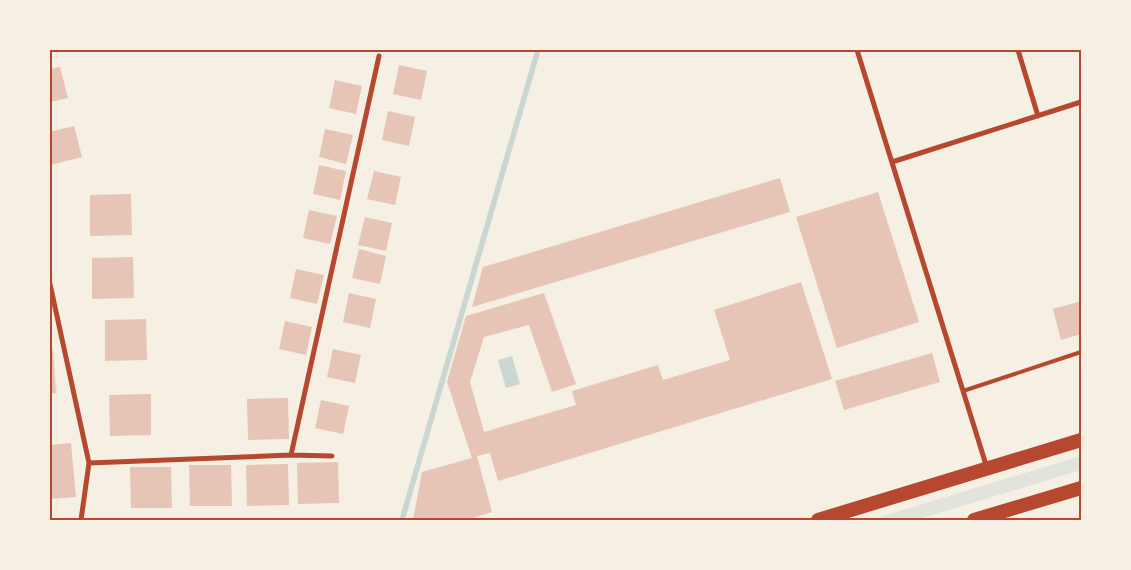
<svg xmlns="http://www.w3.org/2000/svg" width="1131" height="570" font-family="'Golos Text',sans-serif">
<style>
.green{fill:#e2e4dc}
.water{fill:#c9d6d2}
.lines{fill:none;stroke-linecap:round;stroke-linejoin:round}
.stream{stroke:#c9d6d2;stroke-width:5.5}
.building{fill:#e6c5b7}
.service{stroke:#b5482f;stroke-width:4}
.minor{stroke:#b5482f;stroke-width:5}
.trunk{stroke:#b5482f;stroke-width:14}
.neatline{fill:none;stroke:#b5482f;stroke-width:2}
</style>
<rect width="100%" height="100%" fill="#f6efe4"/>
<!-- green -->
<path class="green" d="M1081 456V470L916 520H870Z"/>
<!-- water -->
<path class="water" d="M512 356 520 384 506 388 498 360Z"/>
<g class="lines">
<!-- stream -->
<path class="stream" d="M402 520 538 50"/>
</g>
<!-- building -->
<path class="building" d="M399 65 427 71 421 100 393 94Z
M60 67 68 98 50 102V69Z
M335 80 362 86 356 114 329 108Z
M388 111 415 117 409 146 382 140Z
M74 126 82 157 50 165V132Z
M325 129 353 135 346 164 319 157Z
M319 165 346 171 340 200 313 194Z
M374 171 401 177 395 205 367 199Z
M780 178 790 212 472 307 483 267Z
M878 192 919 322 837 348 796 217Z
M131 194 132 235 90 236V195Z
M309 210 337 216 330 244 303 238Z
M365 217 392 223 386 251 358 245Z
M359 249 386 256 380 284 352 278Z
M133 257 134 298 92 299V258Z
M296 269 324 275 317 304 290 298Z
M801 282 832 379 498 481 490 453 477 456 492 512 466 520H413L422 472 472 458 447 382 466 316 544 293 576 384 552 392 529 325 484 337 470 382 484 432 576 405 572 391 658 365 663 380 730 360 714 310Z
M349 293 376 299 370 328 343 322Z
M1081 301V334L1061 340 1053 309Z
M146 319 147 360 105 361V320Z
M285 321 312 327 306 355 279 349Z
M50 349H53L56 393 50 394Z
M333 349 361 355 355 383 327 377Z
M932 353 940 382 844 410 835 381Z
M151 394V435L110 436 109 395Z
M288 398 289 439 248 440 247 399Z
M321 400 349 406 343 434 315 428Z
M71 443 76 497 50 499V445Z
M338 462 339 503 298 504 297 463Z
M288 464 289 505 247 506 246 465Z
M189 465H231L232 506H190Z
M130 467H171L172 508H131Z"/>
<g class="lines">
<!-- service -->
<path class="service" d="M963 391 1081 352"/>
<!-- minor -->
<path class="minor" d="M857 50 987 468
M1018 50 1038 116
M892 162 1081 102
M50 284 89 463 81 520
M291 455 379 56
M89 463 291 455 332 456"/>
<!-- trunk -->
<path class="trunk" d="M818 520 1081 440
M974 520 1081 488"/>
</g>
<!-- border -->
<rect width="1131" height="570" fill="none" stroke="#f6efe4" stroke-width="102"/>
<rect x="51" y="51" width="1029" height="468" class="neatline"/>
</svg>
